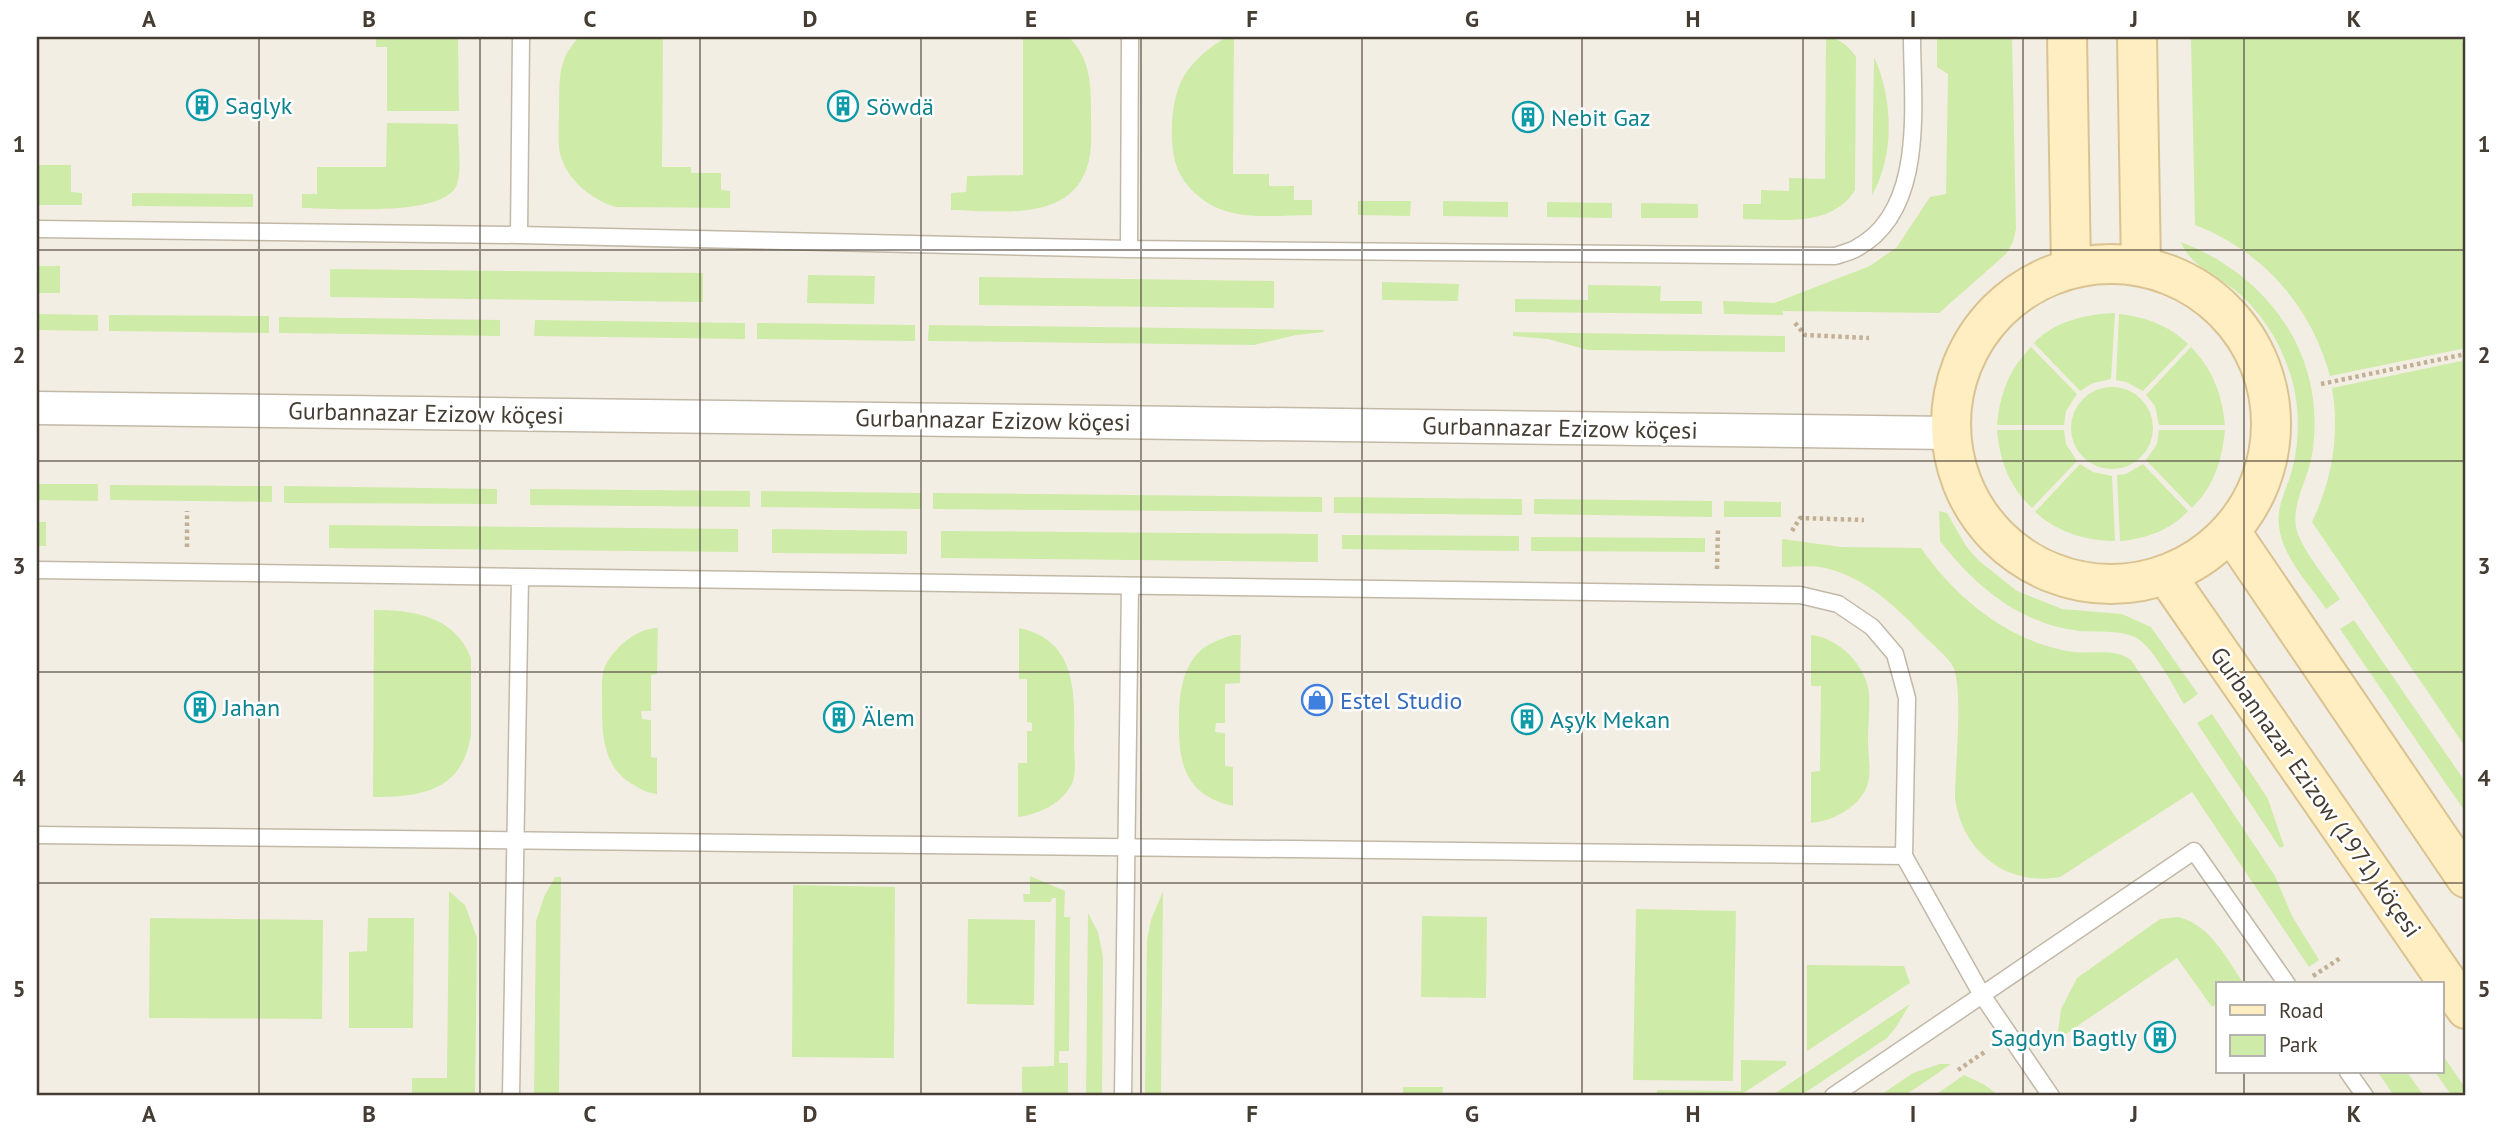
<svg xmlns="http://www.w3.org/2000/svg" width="2503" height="1133" font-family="'PT Sans',sans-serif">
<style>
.green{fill:#cfeba8}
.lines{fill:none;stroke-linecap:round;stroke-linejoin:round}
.lane-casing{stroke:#c2b8a8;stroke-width:19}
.street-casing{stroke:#c2b8a8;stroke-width:35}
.secondary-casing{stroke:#dac391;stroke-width:42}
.path{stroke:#c2b095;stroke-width:4.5;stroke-dasharray:3.5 3.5;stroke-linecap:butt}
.lane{stroke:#fff;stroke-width:16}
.street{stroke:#fff;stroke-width:32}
.secondary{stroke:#ffeec1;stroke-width:38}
.grid{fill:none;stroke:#453d33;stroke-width:2;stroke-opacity:0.55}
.labels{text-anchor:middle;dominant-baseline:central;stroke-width:5;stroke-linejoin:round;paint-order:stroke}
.culture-label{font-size:24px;fill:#0d838f;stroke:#fff;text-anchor:start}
.street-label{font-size:24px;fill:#453d33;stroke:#fff}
.shop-label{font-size:24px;fill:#366cbe;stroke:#fff;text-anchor:start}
.neatline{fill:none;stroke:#453d33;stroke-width:2.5}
.grid-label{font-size:23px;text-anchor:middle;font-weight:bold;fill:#453d33}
</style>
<rect width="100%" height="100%" fill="#f3eee3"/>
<!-- green -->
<path class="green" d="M376 37H458L459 111H387V47H376Z
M579 37H663L662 167H691V173H721V190L730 191V208L616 207C590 200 561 175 559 146 558 134 559 120 559 108 560 78 557 60 579 37Z
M1023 37H1069C1090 59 1091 82 1091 111 1091 126 1092 141 1090 155 1079 224 1002 211 951 210V193L966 192 967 176 1023 175Z
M1228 37H1234L1233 174H1269V186H1294V200H1312V215C1281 215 1239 221 1211 205 1197 197 1185 185 1178 170 1168 146 1170 99 1184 76 1194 60 1211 45 1228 37Z
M1826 37C1838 37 1850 47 1856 57L1855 190C1832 228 1781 219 1743 219V204H1761V190L1789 191V178L1825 179Z
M1937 37H2012L2016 229 2013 242 2006 254 1939 313 1783 311V315L1724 314 1723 301 1774 303 1870 266 1897 247 1930 197 1946 194 1948 74 1937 67Z
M2191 37H2462V42L2466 43V348L2330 376C2311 306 2263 251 2195 225Z
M1874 57C1893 98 1895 155 1872 195Z
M387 123 458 124C458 140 462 169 457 184 447 218 332 208 302 208V194H317V167H386Z
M37 165H71V192L82 193V205H37Z
M132 193 253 194V207L132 206Z
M1358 201H1411L1410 216 1358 215Z
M1443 201 1508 202V217L1443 216Z
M1547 202 1612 203V218L1547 217Z
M1641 203 1698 204V218H1641Z
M2181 242C2270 276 2328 358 2312 455 2308 479 2292 503 2296 527 2299 546 2329 582 2340 599L2326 609C2310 585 2282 557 2279 526 2276 506 2287 489 2292 470 2301 436 2300 398 2287 365 2277 337 2259 310 2236 291 2218 276 2190 266 2181 242Z
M37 266H60V293H37Z
M330 269 703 273V302L330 297Z
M808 275 875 276 874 304 807 303Z
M979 277 1274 281V308L979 305Z
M1382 282 1459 284 1458 301 1382 300Z
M1588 285 1661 286 1660 301H1702V314L1515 312V299L1588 300Z
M2115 313 2111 379 2093 383 2080 391 2034 343C2054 321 2087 314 2115 313Z
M37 314 98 315V331L37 330Z
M2119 314C2145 317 2169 325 2188 344L2143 391 2126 382 2116 380Z
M109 315 269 316V333L109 331Z
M279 317 500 320V336L279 333Z
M535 320 745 323V339L534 336Z
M757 323 915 325V341L757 339Z
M929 325 1323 330 1324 332 1296 335 1254 345 928 341Z
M1513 332 1785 336V352L1588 350 1548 339 1513 336Z
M2031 347 2077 394 2066 411 2064 425H1997C2000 394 2009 369 2031 347Z
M2191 347C2213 370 2222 394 2225 425H2159L2155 406 2146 395Z
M2466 360V748L2312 522C2332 480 2340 435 2332 388Z
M2071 428a41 41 0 1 1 82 0a41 41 0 1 1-82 0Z
M1997 430H2064L2066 444 2077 461 2032 508C2009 486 2000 461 1997 430Z
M2159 430H2225C2222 461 2214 486 2192 508L2146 460 2157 444Z
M2080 464 2093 472 2112 476 2115 541C2086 541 2057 532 2035 512Z
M2143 464 2188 511C2171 530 2145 539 2120 541L2117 475 2126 474Z
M37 484H98V501L37 500Z
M110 485 272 486V502L110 500Z
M284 486 497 489V504L284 503Z
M530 489 750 491V507L530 505Z
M761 491 921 493V509L761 507Z
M933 493 1322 497V512L933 509Z
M1334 497 1522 499V515L1334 513Z
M1534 499 1712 501V517L1534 514Z
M1724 501 1781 502V517H1724Z
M1939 511 1947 513 1966 546 1978 560 2017 591 2062 609 2122 614 2151 627 2198 694 2184 704C2173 686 2155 650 2138 639 2122 629 2098 633 2080 631 2020 624 1976 587 1940 541Z
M37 522H46V546H37Z
M329 525 738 529V552L329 548Z
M772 529 907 531V554L772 553Z
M941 531 1318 534V562L941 558Z
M1342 535 1519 536V551L1342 549Z
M1531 537 1705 538V552L1531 551Z
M1782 539 1841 547 1921 548C1956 599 2011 643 2073 652 2092 654 2116 648 2131 660L2275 876 2292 916 2319 960 2309 967 2192 792 2060 877C2006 887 1962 851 1955 798 1955 768 1963 693 1954 669 1949 657 1934 646 1925 637 1896 607 1867 578 1825 568 1811 565 1795 567 1782 567Z
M374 610C413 610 455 616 471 658V734C463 791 422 797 373 797Z
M2354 620 2466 783V813L2340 629Z
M658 628 657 674 651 675V711H641L642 719 651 720V757L657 758V794C647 793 640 789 632 784 602 766 602 733 602 702 602 691 601 679 604 669 612 649 636 628 658 628Z
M1019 628C1078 640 1075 696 1074 742 1074 757 1078 777 1069 789 1057 806 1038 814 1018 817V763H1027V731H1032V723L1027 722V679H1019Z
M1233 635H1241L1240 683 1225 684V723H1216L1215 732 1225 733V766L1233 767V806C1184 795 1178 762 1179 718 1179 696 1182 669 1199 652 1208 643 1221 639 1233 635Z
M1811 635C1839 638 1866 665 1869 693 1870 709 1868 726 1868 742 1868 755 1872 774 1867 786 1859 808 1832 821 1811 823V772L1820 771 1821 686H1811Z
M2212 714 2268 799 2284 846 2280 848 2197 723Z
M1030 876 1065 891 1064 917H1070L1069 1051H1059V1063H1068V1096H1022V1067L1054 1066 1056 898H1052L1051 902H1024L1023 894H1030Z
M555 877H561L559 1096H534L536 921 544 897Z
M793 885 895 887 894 1058 792 1057Z
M449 891 465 905 477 938 475 1096H412V1078H447Z
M1163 891 1161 1096H1145L1147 940 1151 920Z
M1636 909 1736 911 1733 1081 1633 1080Z
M1088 913 1098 932 1103 957 1102 1096H1086Z
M1422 916 1487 917 1486 998 1421 997Z
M2178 917C2211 925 2226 958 2244 984H2218V1003L2212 1007 2177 958 2057 1040 2061 1009 2077 978 2160 919Z
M150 918 323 920 322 1019 149 1018Z
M368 918H414L413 1028H349V952L367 951Z
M968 919 1035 920 1034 1005 967 1004Z
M1807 965 1904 966 1910 983 1807 1051Z
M1910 1004 1896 1027 1887 1038 1800 1096H1771Z
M2442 1054 2466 1089V1096H2452L2435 1072H2442Z
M1741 1060 1786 1061V1065L1739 1096H1656L1657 1090 1741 1091Z
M1940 1064H1951L1904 1096H1879L1913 1073Z
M2378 1072H2407L2424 1096H2394Z
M1964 1075 1985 1085 1999 1096H1934Z
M1403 1087H1443L1442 1096H1403Z"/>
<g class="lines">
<!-- lane casing -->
<g class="lane-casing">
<path id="lane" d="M37 229 519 235 1129 249 1835 256C1841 254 1849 252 1855 249 1927 212 1912 103 1912 37
M519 235 521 37
M1129 249 1130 37
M37 570 1800 595 1838 604 1872 627 1895 654 1907 698 1904 856 37 835
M2348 1072 2365 1096
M511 1096 520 577
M1123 1096 1130 586
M1833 1096 1982 995 1904 856
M2051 1096 1982 995 2194 851 2287 984"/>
</g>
<!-- street casing -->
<g class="street-casing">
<path id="street" d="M37 408 1949 433"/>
</g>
<!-- secondary casing -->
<g class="secondary-casing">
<path id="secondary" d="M2067 37 2071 268
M2137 37 2141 266
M1951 424a160 160 0 1 1 320 0a160 160 0 1 1-320 0Z
M2231 532 2466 878
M2166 575 2466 1009"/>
</g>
<!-- path -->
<path class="path" d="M1795 323 1805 335 1869 338
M2321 384 2466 354
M1792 531 1800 518 1864 520
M187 547V511
M1717 569 1718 528
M2313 976 2342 957
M1958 1070 1986 1051"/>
<!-- lane -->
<use href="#lane" class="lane"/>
<!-- street -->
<use href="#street" class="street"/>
<!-- secondary -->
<use href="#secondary" class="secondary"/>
</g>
<!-- grid -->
<path class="grid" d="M259 37V1096M480 37V1096M700 37V1096M921 37V1096M1141 37V1096M1362 37V1096M1582 37V1096M1803 37V1096M2023 37V1096M2244 37V984M37 250H2466M37 461H2466M37 672H2466M37 883H2466M2244 1072V1096"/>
<!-- icons -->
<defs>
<g id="building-ring" transform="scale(1.575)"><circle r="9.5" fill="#fff" stroke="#0f9aa8" stroke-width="1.5"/><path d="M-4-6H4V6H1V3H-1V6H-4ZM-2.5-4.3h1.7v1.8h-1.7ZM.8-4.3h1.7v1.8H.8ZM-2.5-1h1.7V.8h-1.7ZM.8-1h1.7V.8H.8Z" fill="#0f9aa8"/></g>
<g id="shop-ring" transform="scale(1.575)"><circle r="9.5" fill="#fff" stroke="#3f7fe0" stroke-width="1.5"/><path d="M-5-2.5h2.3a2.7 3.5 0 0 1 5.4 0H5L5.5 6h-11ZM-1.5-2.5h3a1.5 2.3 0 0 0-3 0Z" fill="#3f7fe0"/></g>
</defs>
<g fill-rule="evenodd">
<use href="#building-ring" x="202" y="105"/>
<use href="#building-ring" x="843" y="106"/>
<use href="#building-ring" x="1528" y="117"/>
<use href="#shop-ring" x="1317" y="700"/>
<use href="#building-ring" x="200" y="707"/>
<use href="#building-ring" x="839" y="717"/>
<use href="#building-ring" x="1527" y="719"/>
<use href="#building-ring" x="2160" y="1037"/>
</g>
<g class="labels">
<!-- culture labels -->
<g class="culture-label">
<text x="225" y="105">Saglyk</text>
<text x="866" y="106">Söwdä</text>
<text x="1551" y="117">Nebit Gaz</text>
<text x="223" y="707">Jahan</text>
<text x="862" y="717">Älem</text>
<text x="1550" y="719">Aşyk Mekan</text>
<text x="2137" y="1037" text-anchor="end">Sagdyn Bagtly</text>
</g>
<!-- street labels -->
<g class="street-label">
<text transform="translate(426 413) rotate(1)">Gurbannazar Ezizow köçesi</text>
<text transform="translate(993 420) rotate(1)">Gurbannazar Ezizow köçesi</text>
<text transform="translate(1560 428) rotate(1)">Gurbannazar Ezizow köçesi</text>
<text transform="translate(2316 792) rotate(55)">Gurbannazar Ezizow (1971) köçesi</text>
</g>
<!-- shop labels -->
<g class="shop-label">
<text x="1340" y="700">Estel Studio</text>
</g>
</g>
<!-- border -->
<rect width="2503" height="1133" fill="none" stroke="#ffffff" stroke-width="77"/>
<!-- legend -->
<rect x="2216" y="982" width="228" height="91" fill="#ffffff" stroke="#b5b1ad" stroke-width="2"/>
<rect x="2230" y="1005" width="35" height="10" fill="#ffeec1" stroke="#b5b1ad" stroke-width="2"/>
<text x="2279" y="1018" font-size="21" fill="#453d33">Road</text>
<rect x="2230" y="1035" width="35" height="21" fill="#cfeba8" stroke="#b5b1ad" stroke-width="2"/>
<text x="2279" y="1052" font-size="21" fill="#453d33">Park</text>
<rect x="38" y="38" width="2426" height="1056" class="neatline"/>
<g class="grid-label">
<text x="149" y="27">A</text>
<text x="369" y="27">B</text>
<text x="590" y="27">C</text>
<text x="810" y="27">D</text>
<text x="1031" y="27">E</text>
<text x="1252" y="27">F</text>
<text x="1472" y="27">G</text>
<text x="1693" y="27">H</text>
<text x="1913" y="27">I</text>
<text x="2134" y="27">J</text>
<text x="2354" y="27">K</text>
<text x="19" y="152">1</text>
<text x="2484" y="152">1</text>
<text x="19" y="363">2</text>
<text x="2484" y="363">2</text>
<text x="19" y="574">3</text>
<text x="2484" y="574">3</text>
<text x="19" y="786">4</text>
<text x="2484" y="786">4</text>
<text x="19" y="997">5</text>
<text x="2484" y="997">5</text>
<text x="149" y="1122">A</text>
<text x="369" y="1122">B</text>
<text x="590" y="1122">C</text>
<text x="810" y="1122">D</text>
<text x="1031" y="1122">E</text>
<text x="1252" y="1122">F</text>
<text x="1472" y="1122">G</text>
<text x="1693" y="1122">H</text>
<text x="1913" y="1122">I</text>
<text x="2134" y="1122">J</text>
<text x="2354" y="1122">K</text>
</g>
</svg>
